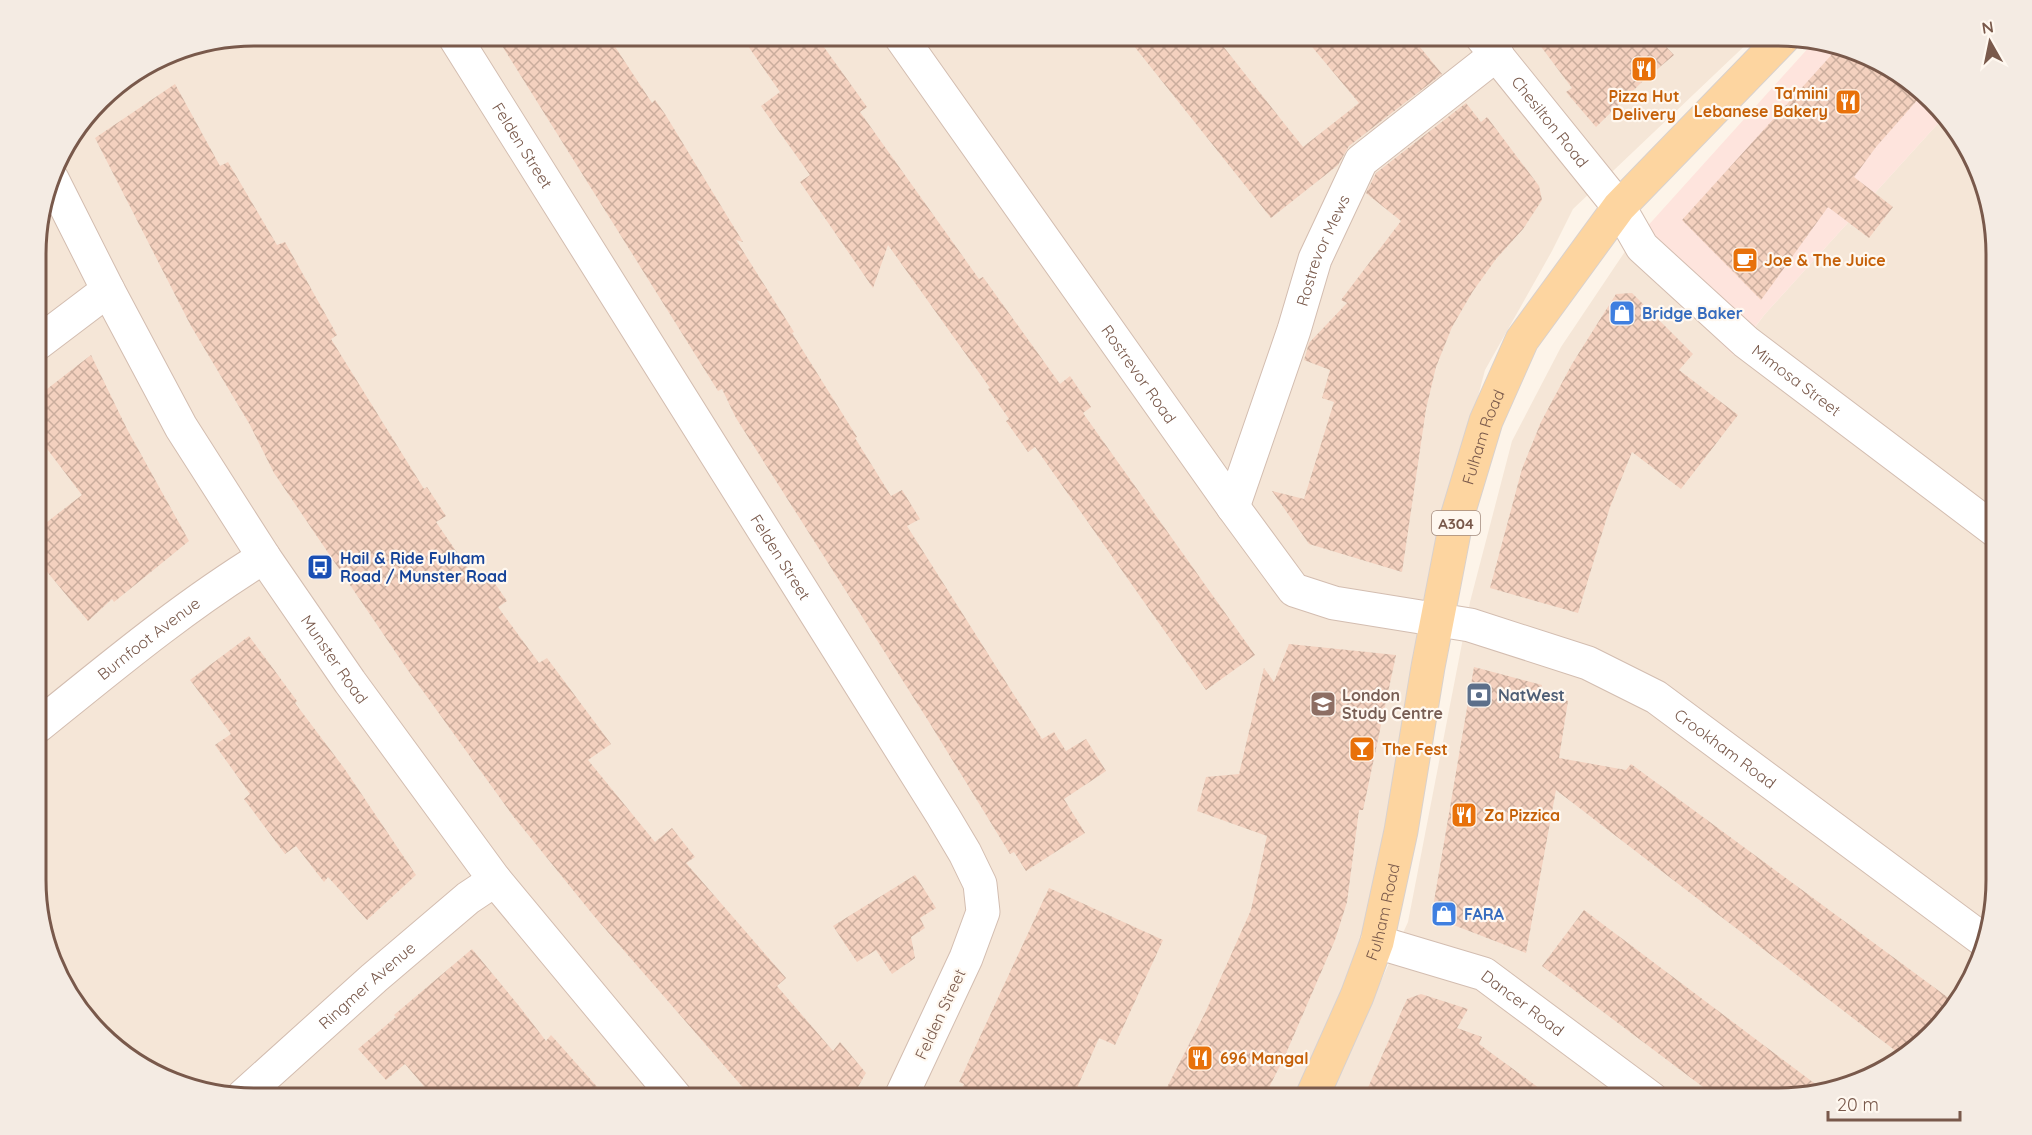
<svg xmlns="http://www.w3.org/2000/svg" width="2032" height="1135" font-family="Quicksand,sans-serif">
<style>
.residential{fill:#f5e6d7}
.commercial{fill:#fee4dd}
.building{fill:url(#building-cross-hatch)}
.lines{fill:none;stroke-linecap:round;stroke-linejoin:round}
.minor-casing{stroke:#d3bdb0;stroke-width:35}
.tertiary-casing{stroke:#d3bdb0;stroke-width:35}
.primary-casing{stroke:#d9d1cd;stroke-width:35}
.minor{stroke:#fff;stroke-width:33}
.tertiary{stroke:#fff;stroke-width:33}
.primary{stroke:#fdd5a0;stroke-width:33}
.labels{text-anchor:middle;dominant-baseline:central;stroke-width:4.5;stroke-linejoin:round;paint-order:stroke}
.shield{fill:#fff8f0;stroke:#a1897c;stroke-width:1.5}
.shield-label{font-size:15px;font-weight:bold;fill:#79594b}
.food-label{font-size:16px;font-weight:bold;fill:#c56008;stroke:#fff8f0;text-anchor:start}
.street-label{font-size:16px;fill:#79594b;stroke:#fff8f0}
.shop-label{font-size:16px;font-weight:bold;fill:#366cbe;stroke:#fff8f0;text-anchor:start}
.transit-label{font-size:16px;font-weight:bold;fill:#164399;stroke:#fff8f0;text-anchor:start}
.education-label{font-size:16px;font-weight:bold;fill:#785e54;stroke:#fff8f0;text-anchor:start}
.service-label{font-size:16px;font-weight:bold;fill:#4e5e75;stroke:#fff8f0;text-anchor:start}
.rim{fill:none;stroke:#79594b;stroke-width:3}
</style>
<defs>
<pattern id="building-cross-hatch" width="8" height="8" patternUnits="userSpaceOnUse" patternTransform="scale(1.5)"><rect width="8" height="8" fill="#f4d1bf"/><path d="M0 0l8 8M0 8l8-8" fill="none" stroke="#caad9d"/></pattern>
</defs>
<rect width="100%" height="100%" fill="#fdf4e9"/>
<!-- residential -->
<path class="residential" d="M255 36H1755L1573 209 1552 251 1485 370 1440 541 1361 951 1299 1099H255L146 1070 73 1001 38 908V227L59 158 110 91 171 53Z
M1943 118 1959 134 1996 240V894L1967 989 1887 1069 1791 1099H1327L1408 922 1470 602 1512 441 1561 347 1626 250 1734 355 1765 314Z"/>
<!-- commercial -->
<path class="commercial" d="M1811 45 1886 65 1943 118 1765 314 1733 355 1626 250Z"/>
<!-- building -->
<path class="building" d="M496 36H608L652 103 655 100 665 114 743 242 736 240 794 332 792 333 857 437 855 438 891 496 902 490 920 519 907 526 1042 739 1054 732 1066 751 1086 739 1106 771 1064 799 1085 833 1026 871 1014 852 1010 854 929 722 736 418 722 389 718 391Z
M741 36H816L867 107 860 112 979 279 983 277 1060 384 1070 376 1091 407 1083 413 1255 655 1206 690 1035 447 1028 452 1006 421 1009 419 988 389 990 388 888 245 873 288 800 182 810 175 761 106 780 92Z
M1126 36H1215L1303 147 1359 103 1303 36H1411L1442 74 1349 146 1338 165 1271 218Z
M1533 36H1656L1674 55 1642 82 1596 127 1566 92 1572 88Z
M1835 51 1886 65 1920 97 1876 147 1854 177 1893 207 1869 238 1828 207 1761 300 1682 220Z
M175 84 220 166 228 162 277 245 285 242 337 335 331 339 424 489 427 487 446 516 436 522 476 580 487 572 507 601 498 607 539 663 547 658 611 744 588 760 655 842 672 828 695 857 686 863 786 978 777 986 833 1051 840 1042 866 1073 851 1099H753L594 916 513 816 407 669 274 473 250 425 191 326 95 138Z
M1466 103 1481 122 1487 117 1539 186 1542 200 1523 229 1496 259 1473 291 1452 327 1436 367 1426 409 1402 572 1309 544 1272 491 1304 499 1334 402 1322 398 1330 370 1304 360 1309 343 1347 303 1341 300 1401 221 1366 193 1376 173Z
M1632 293 1693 354 1679 370 1738 415 1681 489 1632 452 1610 507 1578 613 1490 588 1522 469 1541 422 1572 364 1616 294Z
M91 355 127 429 189 541 114 602 112 599 88 621 38 561V529L82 495 38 437V396Z
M249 636 297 701 295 703 344 768 416 875 367 920 328 877 324 882 296 846 285 854 244 799 250 794 215 745 231 734 190 680Z
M1289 644 1396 655 1363 810H1359L1347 902 1335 940 1284 1058 1263 1099H1161L1205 1013 1251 910 1267 836 1197 811 1206 777 1239 774 1264 668 1274 682Z
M1474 667 1542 685 1539 695 1568 701 1559 758 1626 770 1631 764 1954 1002 1901 1055 1556 790 1526 953 1438 919 1433 907Z
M915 875 936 908 920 918 925 928 911 937 915 958 892 974 876 950 857 962 833 926Z
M1049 888 1163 940 1115 1045 1099 1038 1072 1099H958L964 1084 959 1082Z
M1584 910 1822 1089 1791 1099H1719L1542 966Z
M472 949 519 1006 546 1041 551 1035 608 1099H435L405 1064 386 1080 358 1049 396 1017 394 1015Z
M1421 994 1468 1009 1457 1028 1482 1037 1479 1044 1554 1099H1363L1407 999Z"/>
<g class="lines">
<!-- minor casing -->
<g class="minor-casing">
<g id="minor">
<path id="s1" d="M454 36 943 816 965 853 980 884 983 912 966 958 900 1099"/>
<path id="s2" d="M900 36 1233 507 1294 590 1334 603 1470 625 1588 663 1656 697 1982 939"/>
<path id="s3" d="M1481 36 1619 207 1642 247 1746 342 1996 531"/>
<path d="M38 343 108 290"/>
<path id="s4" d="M1233 507 1294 330 1315 259 1361 161 1497 54"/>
<path id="s5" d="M38 726C111 667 184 606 264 557"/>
<path id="s6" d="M1377 942 1484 974 1652 1099"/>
<path id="s7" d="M243 1096 374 978 468 898 495 880"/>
</g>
</g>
<!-- tertiary casing -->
<g class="tertiary-casing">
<g id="tertiary">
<path id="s8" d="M52 179 108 290 181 427 264 557 350 682 495 880 677 1099"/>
</g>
</g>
<!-- primary casing -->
<g class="primary-casing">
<g id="primary">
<path id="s9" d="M1311 1099 1357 996 1377 942 1401 831 1428 667 1457 517 1486 421 1522 340 1619 207 1783 38"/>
</g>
</g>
<!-- minor -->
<use href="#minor" class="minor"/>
<!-- tertiary -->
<use href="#tertiary" class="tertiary"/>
<!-- primary -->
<use href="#primary" class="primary"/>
</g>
<!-- icons -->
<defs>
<g id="restaurant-square" transform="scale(1.35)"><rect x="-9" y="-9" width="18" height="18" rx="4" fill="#e8710a" stroke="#fff8f0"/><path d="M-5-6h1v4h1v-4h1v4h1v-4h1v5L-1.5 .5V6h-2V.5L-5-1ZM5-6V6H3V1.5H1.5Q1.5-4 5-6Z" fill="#fff"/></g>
<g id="cafe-square" transform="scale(1.35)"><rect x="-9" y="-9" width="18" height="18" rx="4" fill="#e8710a" stroke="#fff8f0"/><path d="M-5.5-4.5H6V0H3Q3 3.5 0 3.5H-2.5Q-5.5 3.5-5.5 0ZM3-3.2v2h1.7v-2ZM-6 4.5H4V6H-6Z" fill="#fff"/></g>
<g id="shop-square" transform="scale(1.35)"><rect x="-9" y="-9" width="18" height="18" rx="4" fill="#3f7fe0" stroke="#fff8f0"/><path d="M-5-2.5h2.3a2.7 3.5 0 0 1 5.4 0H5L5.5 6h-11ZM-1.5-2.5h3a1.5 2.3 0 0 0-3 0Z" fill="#fff"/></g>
<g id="bus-square" transform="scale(1.35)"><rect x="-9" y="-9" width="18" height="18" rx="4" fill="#1a4fb4" stroke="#fff8f0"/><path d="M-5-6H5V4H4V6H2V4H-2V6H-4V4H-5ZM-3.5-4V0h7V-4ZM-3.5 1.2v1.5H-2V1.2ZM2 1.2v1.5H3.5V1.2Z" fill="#fff"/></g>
<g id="bank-square" transform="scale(1.35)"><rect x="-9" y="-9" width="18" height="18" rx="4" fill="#5c6f8a" stroke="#fff8f0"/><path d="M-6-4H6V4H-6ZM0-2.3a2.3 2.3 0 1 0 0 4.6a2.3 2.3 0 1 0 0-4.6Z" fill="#fff"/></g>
<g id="school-square" transform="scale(1.35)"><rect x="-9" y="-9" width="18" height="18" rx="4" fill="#8d6e63" stroke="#fff8f0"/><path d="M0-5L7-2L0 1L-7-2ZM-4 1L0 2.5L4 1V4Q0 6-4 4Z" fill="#fff"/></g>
<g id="bar-square" transform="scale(1.35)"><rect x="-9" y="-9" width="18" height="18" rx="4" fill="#e8710a" stroke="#fff8f0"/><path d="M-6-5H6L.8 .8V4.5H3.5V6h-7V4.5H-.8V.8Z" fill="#fff"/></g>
</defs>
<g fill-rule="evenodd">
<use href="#restaurant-square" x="1644" y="69"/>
<use href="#restaurant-square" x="1848" y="102"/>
<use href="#cafe-square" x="1745" y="260"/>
<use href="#shop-square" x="1622" y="313"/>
<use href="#bus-square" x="320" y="567"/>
<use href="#bank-square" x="1479" y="695"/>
<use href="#school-square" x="1323" y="704"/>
<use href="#bar-square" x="1362" y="749"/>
<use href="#restaurant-square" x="1464" y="815"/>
<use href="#shop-square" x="1444" y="914"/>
<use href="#restaurant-square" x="1200" y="1058"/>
</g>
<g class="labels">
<!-- shield labels -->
<rect class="shield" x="1432" y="511" width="48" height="24" rx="4.5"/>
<g class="shield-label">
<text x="1456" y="523">A304</text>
</g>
<!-- food labels -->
<g class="food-label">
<text x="1828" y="93" text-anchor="end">Ta'mini<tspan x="1828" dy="18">Lebanese Bakery</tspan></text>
<text x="1644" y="96" text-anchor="middle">Pizza Hut<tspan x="1644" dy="18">Delivery</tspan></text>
<text x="1764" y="260">Joe &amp; The Juice</text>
<text x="1382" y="749">The Fest</text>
<text x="1484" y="815">Za Pizzica</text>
<text x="1220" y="1058">696 Mangal</text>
</g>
<!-- street labels -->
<g class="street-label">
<text stroke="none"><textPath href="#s3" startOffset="110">Chesilton Road</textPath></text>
<text stroke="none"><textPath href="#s1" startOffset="129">Felden Street</textPath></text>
<text stroke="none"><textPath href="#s4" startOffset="272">Rostrevor Mews</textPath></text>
<text stroke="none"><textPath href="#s2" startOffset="414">Rostrevor Road</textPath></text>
<text stroke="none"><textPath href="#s3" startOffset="470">Mimosa Street</textPath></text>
<text stroke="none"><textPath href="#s9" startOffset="687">Fulham Road</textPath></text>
<text stroke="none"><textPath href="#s1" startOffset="615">Felden Street</textPath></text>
<text stroke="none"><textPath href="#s5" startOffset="141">Burnfoot Avenue</textPath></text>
<text stroke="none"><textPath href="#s8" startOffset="558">Munster Road</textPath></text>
<text stroke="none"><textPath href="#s2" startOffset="1146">Crookham Road</textPath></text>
<text stroke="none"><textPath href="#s9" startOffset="201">Fulham Road</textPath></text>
<text stroke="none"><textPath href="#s7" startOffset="166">Ringmer Avenue</textPath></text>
<text stroke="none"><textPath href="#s6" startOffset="160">Dancer Road</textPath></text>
<text transform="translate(940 1014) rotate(-65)">Felden Street</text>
</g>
<!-- shop labels -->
<g class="shop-label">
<text x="1642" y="313">Bridge Baker</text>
<text x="1464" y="914">FARA</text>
</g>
<!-- transit labels -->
<g class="transit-label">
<text x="340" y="558">Hail &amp; Ride Fulham<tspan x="340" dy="18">Road / Munster Road</tspan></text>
</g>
<!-- education labels -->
<g class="education-label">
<text x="1342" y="695">London<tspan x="1342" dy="18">Study Centre</tspan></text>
</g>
<!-- service labels -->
<g class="service-label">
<text x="1498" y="695">NatWest</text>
</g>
</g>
<!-- crop -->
<path d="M0 0H2032V1135H0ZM254 46H1778A208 208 0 0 1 1986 254V880A208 208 0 0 1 1778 1088H254A208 208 0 0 1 46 880V254A208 208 0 0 1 254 46Z" fill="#f4ebe3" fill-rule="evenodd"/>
<path class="rim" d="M254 46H1778A208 208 0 0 1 1986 254V880A208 208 0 0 1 1778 1088H254A208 208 0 0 1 46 880V254A208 208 0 0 1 254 46Z"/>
<!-- north arrow -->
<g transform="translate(1990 42) rotate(351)" stroke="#fff8f0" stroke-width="4.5" paint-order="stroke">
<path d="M0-4.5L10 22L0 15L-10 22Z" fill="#79594b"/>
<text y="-9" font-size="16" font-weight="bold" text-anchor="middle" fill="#79594b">N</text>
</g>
<!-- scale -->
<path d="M1828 1111v9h132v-9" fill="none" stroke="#79594b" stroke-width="3"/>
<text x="1837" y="1111" font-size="18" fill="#79594b" stroke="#fff8f0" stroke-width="4.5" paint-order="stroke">20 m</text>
</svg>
